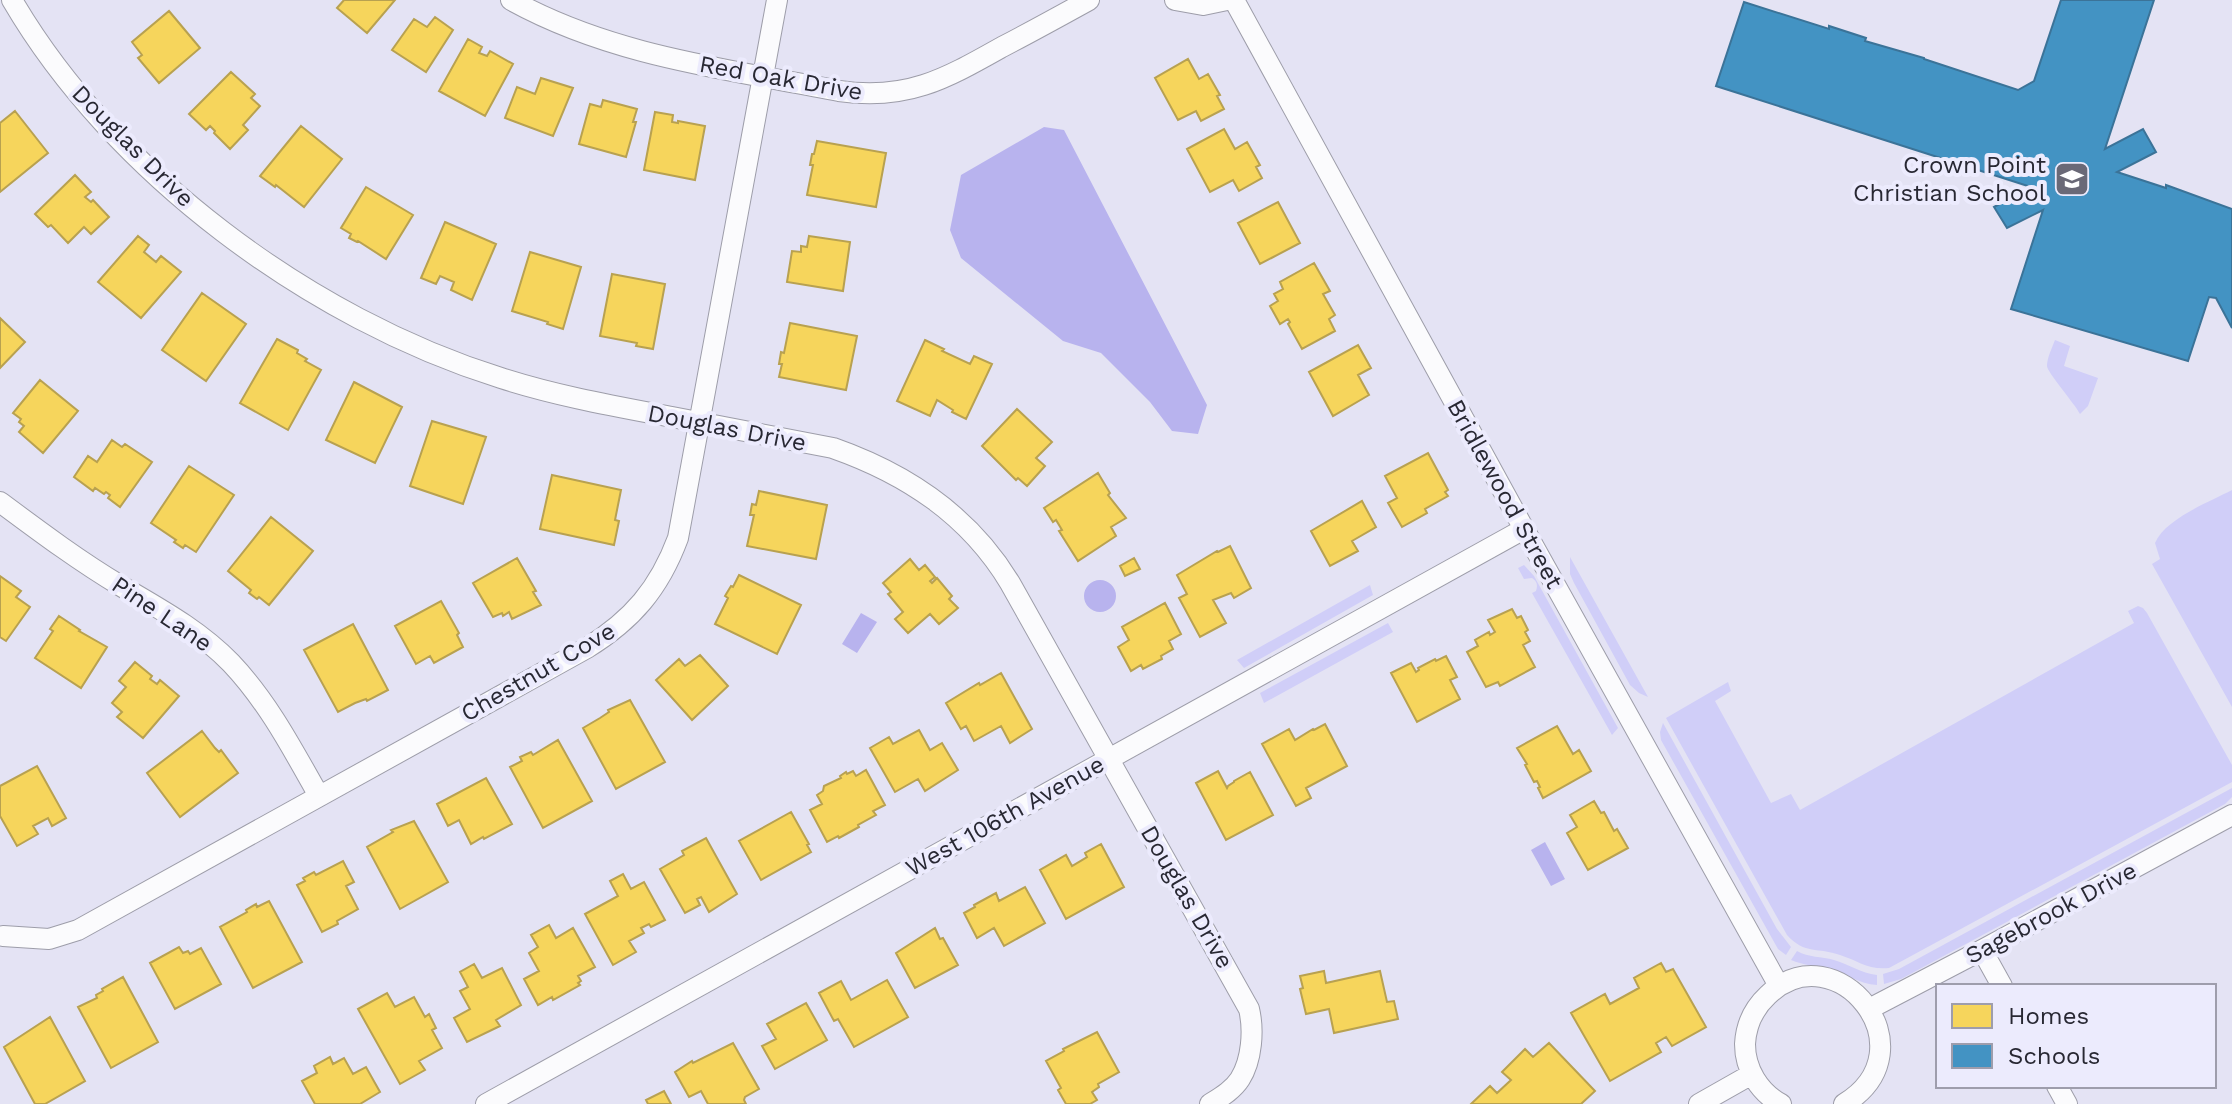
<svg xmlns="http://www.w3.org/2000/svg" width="2232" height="1104" font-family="'Work Sans',sans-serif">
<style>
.green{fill:#d0cef8}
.water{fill:#b8b3ee}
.homes{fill:#f6d55c;stroke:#b8a150;stroke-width:2}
.schools{fill:#4393c3;stroke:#3b7398;stroke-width:2}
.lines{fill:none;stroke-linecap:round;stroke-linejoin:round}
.minor-casing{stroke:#9d9da9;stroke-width:22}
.minor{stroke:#fbfbfd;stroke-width:20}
.labels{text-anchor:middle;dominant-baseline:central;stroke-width:8;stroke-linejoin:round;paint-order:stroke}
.street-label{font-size:24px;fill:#282833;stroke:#ecebfd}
.poi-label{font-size:24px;fill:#282833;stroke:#ecebfd;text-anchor:end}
</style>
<rect width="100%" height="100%" fill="#e4e3f4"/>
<!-- green -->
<path class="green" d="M2055 340 2070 346 2064 366 2098 378 2088 406 2080 414C2075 404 2047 372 2047 366 2047 358 2052 348 2055 340Z
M2232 490V707L2152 564 2160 559 2155 543C2165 519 2209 502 2232 490Z
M1570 557 1648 697 1639 693 1630 685 1574 583 1570 574Z
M1524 565 1534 576 1618 728 1612 735 1532 593 1536 591C1538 585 1537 581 1532 578L1524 579 1518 568Z
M1370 585 1373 595 1244 668 1237 660Z
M2138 606 2143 608 2147 613 2232 765V782L1889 968C1867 970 1859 961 1840 955 1818 947 1805 955 1787 935L1666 718 1728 682 1731 691 1715 701 1771 803 1791 794 1800 810 2134 623 2128 611Z
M1388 623 1393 632 1264 703 1260 693Z
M1663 723 1777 929 1791 947 1786 955 1778 949 1661 740 1660 732Z
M2232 788V797L2225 804 1901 979 1884 984 1883 974 1899 969Z
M1797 951C1809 958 1821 956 1834 960 1848 964 1861 973 1877 975V985C1859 984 1845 973 1828 969 1815 966 1803 965 1791 960Z"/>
<!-- water -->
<path class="water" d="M1044 127 1064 130 1207 405 1198 434 1172 431 1150 402 1101 353 1063 341 961 258 950 230 961 175Z
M1084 596a16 16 0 1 1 32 0a16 16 0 1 1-32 0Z
M861 613 877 622 857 653 842 644Z
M1545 842 1565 879 1551 886 1531 850Z"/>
<!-- homes -->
<path class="homes" d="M344 0H395L367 33 337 8Z
M169 11 200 48 159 83 138 58 142 55 132 42Z
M435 17 453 30 426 72 392 50 414 19 427 27Z
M468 39 482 47 479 53 487 56 490 51 513 64 485 116 439 91Z
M1188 59 1199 79 1208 74 1220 95 1217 96 1224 109 1201 121 1196 111 1178 120 1155 78Z
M231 72 255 94 251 98 260 106 243 125 248 130 230 149 214 133 215 131 210 126 206 130 189 114Z
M541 78 573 88 553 136 505 118 517 87 535 94Z
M603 100 637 109 633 122H636L626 157 579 144 590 104 601 107Z
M15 111 48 153 0 192V123Z
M655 112 673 115 672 122 678 123V121L705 126 695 180 644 170Z
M301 126 342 159 304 207 276 185 275 187 260 176Z
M1224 129 1235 149 1247 142 1260 165 1256 167 1262 178 1239 191 1233 180 1210 192 1187 149Z
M817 141 886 153 876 207 807 195 813 165H810L812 154H814Z
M75 175 91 192 85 197 91 202 93 200 109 217 91 234 84 227 68 243 51 225 48 227 35 214Z
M366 187 413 215 386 259 358 241 357 242 349 238 351 234 341 228Z
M1278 202 1300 243 1260 264 1238 223Z
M445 222 496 244 472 300 451 290 454 282 440 276 436 284 421 278Z
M138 236 149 245 144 252 156 262 161 256 181 272 141 318 98 282Z
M809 236 850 242 843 291 787 282 792 251 801 252V246L807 247Z
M530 252 581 267 563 329 547 324 548 322 512 311Z
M1314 263 1330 291 1323 294 1335 315 1329 319 1335 331 1302 349 1288 324 1290 322 1288 319 1280 324 1270 306 1278 301 1274 294 1283 289 1280 282Z
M612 274 665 284 653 349 636 346 637 343 600 336Z
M202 293 246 324 206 381 162 350Z
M0 318 25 342 0 368Z
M790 323 857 336 846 390 779 377 782 364H779L781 352 784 353Z
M277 339 298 350 297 353 307 359 305 361 321 370 288 430 240 403Z
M925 340 944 349 942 351 970 364 974 356 992 364 966 419 952 412 953 410 937 400 930 416 897 401Z
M1358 345 1371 368 1358 375 1369 395 1333 416 1309 372Z
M40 380 78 411 43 453 19 432 24 426 19 422 21 419 13 413Z
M354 382 402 407 375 463 326 440Z
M1017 409 1052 442 1036 458 1045 466 1027 486 1018 478 1016 480 982 446Z
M432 421 486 437 463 504 410 486Z
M112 440 122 447 125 444 152 462 120 507 108 498 110 495 106 492 104 494 95 488 93 491 74 477 88 456 97 462Z
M1428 453 1448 490 1445 492 1448 496 1425 509 1427 513 1402 527 1388 503 1397 498 1385 476Z
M189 466 234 495 196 552 185 545 183 548 174 542 176 540 151 523Z
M1098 473 1110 493 1108 495 1126 518 1111 527 1116 536 1078 561 1059 531 1062 530 1056 520 1053 522 1044 508Z
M552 475 621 490 615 520 619 521 614 545 540 529Z
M759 491 827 505 816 559 747 546 754 515H750L752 504 756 505Z
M1362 501 1376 527 1352 541 1358 551 1330 566 1311 531Z
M271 517 313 551 269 605 259 597 257 599 249 593 251 590 228 571Z
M1230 546 1251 588 1234 598 1231 593 1213 600 1226 623 1200 637 1179 598 1187 594 1177 575 1217 551 1218 552Z
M517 558 536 591 533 592 541 605 512 619 509 612 503 616 502 613 493 617 473 583Z
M1134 558 1140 569 1125 576 1120 566Z
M910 559 919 570 925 565 935 577 930 581 932 583 937 578 952 596 949 599 958 608 939 624 930 614 908 633 895 619 903 612 888 594 891 592 883 583Z
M739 575 801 605 777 654 715 624 728 598 725 596 731 586 733 587Z
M0 576 21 591 16 597 30 607 6 641 0 637Z
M441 601 459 633 457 635 463 647 434 663 430 656 416 664 395 626Z
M1165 603 1181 634 1169 641 1173 649 1161 656 1162 659 1143 669 1141 665 1131 671 1118 647 1129 640 1122 627Z
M1512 609 1517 618 1521 616 1528 630 1525 632 1530 641 1523 645 1535 667 1500 686 1498 682 1486 687 1467 652 1478 646 1475 640 1489 632 1490 635 1495 632 1488 620Z
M59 616 80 630 79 631 107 647 81 688 35 658 53 631 50 629Z
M353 624 388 690 367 701 366 699 355 703 338 712 304 650Z
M700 655 728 686 692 720 656 680 679 659 685 666Z
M1446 656 1457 677 1450 680 1460 699 1417 722 1391 673 1411 663 1416 672 1419 670 1418 668 1435 659 1436 661Z
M135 662 152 676 150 679 157 684 160 680 179 696 143 738 117 717 122 712 112 703 126 687 119 681Z
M1001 673 1032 729 1010 743 1001 726 974 741 966 726 961 729 946 703 979 683 980 685Z
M630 700 665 762 616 789 583 728 600 718 609 712 608 710Z
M1325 724 1347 766 1306 788 1311 798 1296 806 1262 744 1289 729 1295 740 1313 729 1314 730Z
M1557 726 1573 754 1579 750 1591 771 1543 798 1538 788 1540 787 1537 781 1534 782 1525 765 1527 764 1517 748Z
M919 730 930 750 942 743 958 770 925 791 918 779 895 792 870 748 889 737 893 744Z
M202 731 215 748 219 752 221 750 238 773 180 817 147 773Z
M558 740 592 801 543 828 510 767 522 761 520 757 531 752 533 755Z
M37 766 66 818 52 826 48 818 33 826 38 834 17 846 0 816V786Z
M866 770 885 805 873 811 876 815 858 825 859 827 839 838 838 836 827 842 810 810 822 804 817 795 823 791 824 786 841 778 840 776 846 772 847 774 853 771 856 776Z
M1218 771 1227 788 1228 786 1234 782V781L1250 772 1273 815 1226 840 1196 783Z
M486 778 512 824 484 839 483 837 471 844 459 820 448 826 437 804Z
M1594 801 1601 813 1604 812 1614 831 1617 829 1628 848 1588 870 1567 833 1577 827 1570 815Z
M791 812 809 844 807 845 811 852 761 880 739 841Z
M414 821 448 882 400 909 367 847 393 832 391 830Z
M706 838 737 894 709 912 701 897 697 899 700 905 685 913 660 869 684 855 682 851Z
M1101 844 1124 887 1066 919 1040 870 1066 855 1072 866 1087 857 1085 853Z
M343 861 354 882 346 886 358 909 337 921 338 924 322 932 297 885 305 881 303 878 314 872 316 875Z
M623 874 631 889 644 882 665 920 651 927 649 924 641 928 644 933 629 941 636 952 613 965 585 914 618 896 610 881Z
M1025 887 1045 923 1004 946 994 928 977 938 964 913 975 907 974 905 996 893 999 901Z
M269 901 302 962 253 988 220 927 247 912 246 910 256 904 257 907Z
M549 925 556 938 573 928 595 967 578 976 581 981 578 983 580 985 553 1000 552 997 538 1005 524 979 539 971 529 953 538 947 531 935Z
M935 928 940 939 943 938 958 965 915 988 896 953Z
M179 947 183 953 188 951 190 954 201 948 221 984 175 1009 150 963Z
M1661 963 1666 972 1673 969 1706 1027 1672 1046 1666 1037 1656 1043 1661 1052 1610 1081 1571 1013 1605 994 1610 1004 1639 988 1634 978Z
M474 964 482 978 502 968 521 1005 496 1020 500 1026 467 1042 454 1018 470 1009 460 991 468 987 460 972Z
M1324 971 1326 983 1380 971 1387 1002 1394 1001 1398 1019 1334 1033 1329 1009 1306 1014 1300 989 1303 988 1300 976Z
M123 977 158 1042 111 1068 78 1007 97 998 96 995 103 991 102 989Z
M887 980 908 1017 854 1047 838 1019 834 1021 819 993 841 981 851 1000Z
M387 993 395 1007 414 997 425 1017 429 1014 436 1028 432 1030 442 1048 419 1061 425 1070 400 1084 358 1009Z
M806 1003 827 1040 775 1069 762 1046 776 1039 767 1024Z
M50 1017 85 1081 45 1104H35L4 1047Z
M1097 1032 1119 1072 1098 1084 1099 1087 1092 1092 1097 1100 1090 1104H1066L1058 1090 1061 1088 1046 1061 1064 1051 1063 1049Z
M733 1043 759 1089 745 1097 744 1100 746 1104H708L701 1091 689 1097 675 1072 692 1061 693 1063Z
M1549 1043 1595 1091 1581 1104H1471L1490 1086 1497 1093 1511 1080 1502 1072 1525 1049 1533 1057Z
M330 1057 333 1064 344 1058 353 1074 366 1067 380 1092 360 1104H315L302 1081 317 1073 314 1066Z
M664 1091 671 1104H648L646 1100Z"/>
<!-- schools -->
<path class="schools" d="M2061 0H2154L2105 149 2143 129 2156 152 2117 172 2166 188V185L2232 209V328L2216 298 2209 297 2188 361 2011 309 2043 210 2007 228 1994 207 2031 187 1716 86 1744 2 1829 29V26L1866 38 1865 41 1924 58V59L2018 90 2034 81Z"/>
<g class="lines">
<!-- minor casing -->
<g class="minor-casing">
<path id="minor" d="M12 0C113 173 311 319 501 378 557 396 614 406 672 417 726 427 779 438 833 448 907 474 969 515 1010 583L1249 1009C1254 1030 1252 1060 1240 1079 1233 1090 1221 1097 1210 1104
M511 0C612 56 727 69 839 91 907 101 945 79 1002 47 1031 32 1060 16 1089 0
M1175 0 1203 5 1227 0
M1234 0 1524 529 1779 986
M0 502C39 531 79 561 121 586 160 609 199 630 231 663 268 702 293 750 319 796
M3 936 49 939 78 930 587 648C632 620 659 589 678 538L777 0
M1982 950 2002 986
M1869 1009 1982 950 2232 815
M2057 1086 2067 1104
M486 1104 1524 529
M1699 1104 1752 1074
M1781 1104C1759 1092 1745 1069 1745 1044 1746 1025 1754 1008 1768 995 1836 930 1934 1049 1844 1104"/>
</g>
<!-- minor -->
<use href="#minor" class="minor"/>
</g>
<!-- icons -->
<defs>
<g id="school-square" transform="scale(1.8)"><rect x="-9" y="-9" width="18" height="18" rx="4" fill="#6a6977" stroke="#ecebfd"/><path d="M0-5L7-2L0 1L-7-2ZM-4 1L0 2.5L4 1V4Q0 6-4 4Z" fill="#fff"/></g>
</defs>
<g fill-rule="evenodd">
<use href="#school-square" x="2072" y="179"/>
</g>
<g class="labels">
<!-- street labels -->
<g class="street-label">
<text transform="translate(781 78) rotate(10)">Red Oak Drive</text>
<text transform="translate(133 146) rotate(45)">Douglas Drive</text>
<text transform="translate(727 428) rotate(11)">Douglas Drive</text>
<text transform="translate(1505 494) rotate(61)">Bridlewood Street</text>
<text transform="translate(162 614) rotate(34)">Pine Lane</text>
<text transform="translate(538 672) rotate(-30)">Chestnut Cove</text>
<text transform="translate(1005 816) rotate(-29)">West 106th Avenue</text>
<text transform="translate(1187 897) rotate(60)">Douglas Drive</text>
<text transform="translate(2051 913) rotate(-28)">Sagebrook Drive</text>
</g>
<!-- poi labels -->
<g class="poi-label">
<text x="2046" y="165">Crown Point<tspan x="2046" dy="28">Christian School</tspan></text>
</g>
</g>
<!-- legend -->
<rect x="1936" y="984" width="280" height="104" fill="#ecebfd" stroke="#9e9dac" stroke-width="2"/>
<rect x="1952" y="1004" width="40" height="24" fill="#f6d55c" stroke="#9e9dac" stroke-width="2"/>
<text x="2008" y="1024" font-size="24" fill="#282833">Homes</text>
<rect x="1952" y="1044" width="40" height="24" fill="#4393c3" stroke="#9e9dac" stroke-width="2"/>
<text x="2008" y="1064" font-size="24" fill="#282833">Schools</text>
</svg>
